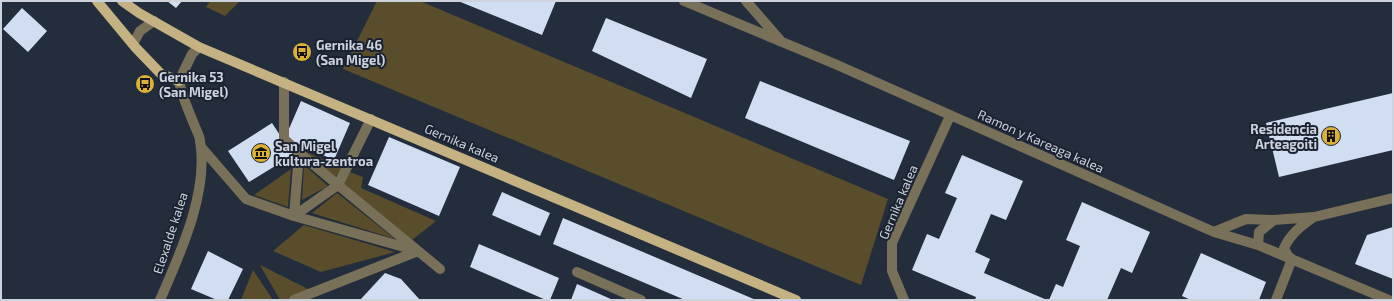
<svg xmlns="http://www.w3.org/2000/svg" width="1394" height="301" font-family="'Exo 2',sans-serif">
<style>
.green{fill:#594d2c}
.building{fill:#d1ddf0}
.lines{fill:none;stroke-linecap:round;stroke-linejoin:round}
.minor{stroke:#787059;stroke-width:10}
.major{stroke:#c4b283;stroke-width:10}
.labels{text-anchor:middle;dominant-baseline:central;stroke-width:4;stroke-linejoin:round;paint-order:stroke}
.poi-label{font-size:13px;font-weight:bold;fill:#cdd2dc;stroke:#1b2332;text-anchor:start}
.street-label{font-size:13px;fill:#cdd2dc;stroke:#1b2332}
</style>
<rect width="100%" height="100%" fill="#242d3c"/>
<!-- green -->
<path class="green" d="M210 1H240L225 16 206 7Z
M377 1H420L888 199 861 285 343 69Z
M304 151 342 168 334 179Z
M304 165 328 186 302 200Z
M291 169 288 207 254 195Z
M350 172 363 177 361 188 436 221 412 240 342 185Z
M337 193 395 239 312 213Z
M304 225 395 252 321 272 273 251Z
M260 265 312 291 293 300H280Z
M253 270 273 300H241Z"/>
<!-- building -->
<path class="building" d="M167 1H182L176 8Z
M458 1H556L542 35Z
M22 8 47 31 28 52 3 29Z
M606 18 707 59 691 98 592 51Z
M760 81 910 141 894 180 745 118Z
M1393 93V150L1279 177 1266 123Z
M301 101 350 123 334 160 285 138Z
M272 123 293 155 249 182 228 151Z
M389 137 460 167 439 216 368 185Z
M962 155 1023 181 1006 220 991 214 975 252 990 259 984 273 1047 300H975L976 297 912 270 927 234 939 239 957 198 945 193Z
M502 192 550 213 540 236 492 215Z
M1082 202 1150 232 1132 273 1121 268 1107 300H1049L1056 284 1063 287 1080 246 1066 240Z
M563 218 756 300H685L553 244Z
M1393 227V279L1355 264 1367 235Z
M479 244 559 278 550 300H546L470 267Z
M208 251 243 269 228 300H217L191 289Z
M1201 253 1266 282 1259 300H1191L1182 296Z
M385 273 401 279 420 300H360Z
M577 284 613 300H571Z"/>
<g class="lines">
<!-- minor -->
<path class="minor" d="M684 1 835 64 1214 232 1258 245 1389 300
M746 1 780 40
M133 44 140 31 154 21
M284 82V139L304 157 440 269
M201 147 246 199 294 216 418 251 294 300
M299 153 294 216 338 185 371 119
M1214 232 1246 219 1274 220 1314 217 1393 198
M1258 245 1259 232 1274 220
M1292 259 1288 256 1284 248C1291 233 1301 226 1314 217
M577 272 641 300
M160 300C180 254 209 192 200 141 200 136 196 130 194 124 188 110 182 96 179 81L192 54 199 47
M904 300 892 271V243L950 116
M1276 300 1292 259"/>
<!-- major -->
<path class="major" d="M97 1 136 48 161 74 179 81
M122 1 139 13 199 47 796 300"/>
</g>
<!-- icons -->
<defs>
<g id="bus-disc" transform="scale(1)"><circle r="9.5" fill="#dcb233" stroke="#1b2332"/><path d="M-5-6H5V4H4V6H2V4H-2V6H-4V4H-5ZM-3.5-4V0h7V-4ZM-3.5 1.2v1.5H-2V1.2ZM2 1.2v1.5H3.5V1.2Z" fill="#111"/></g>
<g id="building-disc" transform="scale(1)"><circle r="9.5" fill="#dcb233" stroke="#1b2332"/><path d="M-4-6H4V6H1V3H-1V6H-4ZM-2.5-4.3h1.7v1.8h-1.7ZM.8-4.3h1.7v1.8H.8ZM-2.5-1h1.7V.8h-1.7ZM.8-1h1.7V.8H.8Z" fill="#111"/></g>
<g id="museum-disc" transform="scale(1)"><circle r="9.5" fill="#dcb233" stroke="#1b2332"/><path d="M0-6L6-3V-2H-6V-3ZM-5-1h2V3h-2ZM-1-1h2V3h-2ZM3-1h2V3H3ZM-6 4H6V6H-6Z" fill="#111"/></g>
</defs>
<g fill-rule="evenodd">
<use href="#bus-disc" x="302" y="52"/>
<use href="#bus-disc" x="145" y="84"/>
<use href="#building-disc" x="1331" y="136"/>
<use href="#museum-disc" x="261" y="153"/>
</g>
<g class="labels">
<!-- poi labels -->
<g class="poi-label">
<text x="316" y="45">Gernika 46<tspan x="316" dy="15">(San Migel)</tspan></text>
<text x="159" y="77">Gernika 53<tspan x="159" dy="15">(San Migel)</tspan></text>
<text x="1317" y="129" text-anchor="end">Residencia<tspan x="1317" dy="15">Arteagoiti</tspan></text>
<text x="275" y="146">San Migel<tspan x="275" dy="15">kultura-zentroa</tspan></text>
</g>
<!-- street labels -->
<g class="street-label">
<text transform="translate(1041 141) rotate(24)">Ramon y Kareaga kalea</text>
<text transform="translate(462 143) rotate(23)">Gernika kalea</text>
<text transform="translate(898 202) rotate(-67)">Gernika kalea</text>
<text transform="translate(170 233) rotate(-72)">Elexalde kalea</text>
</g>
</g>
<!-- border -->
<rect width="1394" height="301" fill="none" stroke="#cdd2dc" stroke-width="4"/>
</svg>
